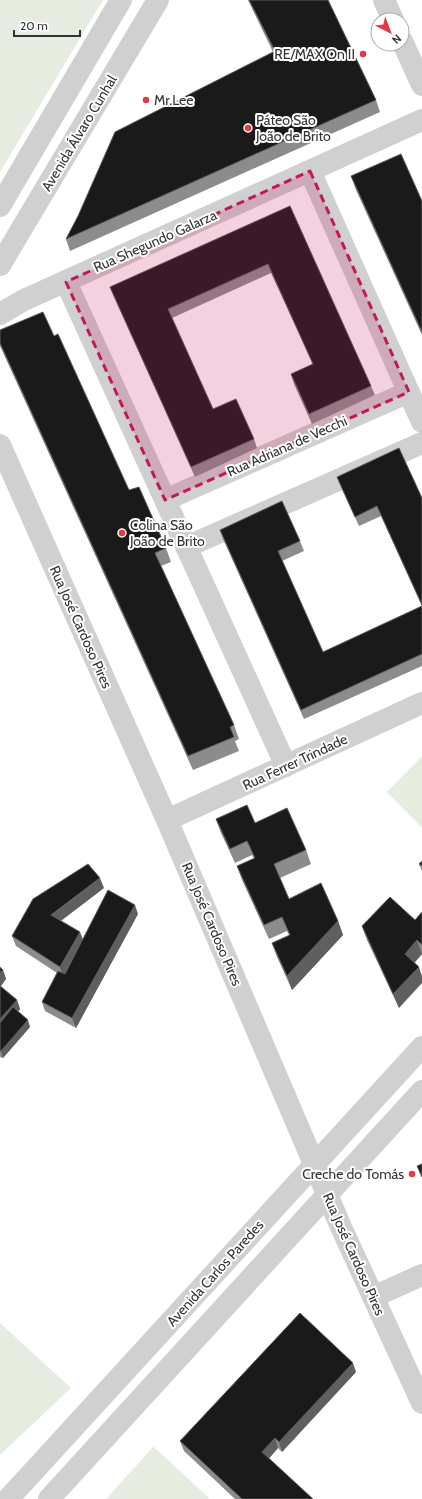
<svg xmlns="http://www.w3.org/2000/svg" width="422" height="1499" font-family="Cabin,sans-serif">
<style>
.green{fill:#e6ecdf}
.lines{fill:none;stroke-linecap:round;stroke-linejoin:round}
.minor{stroke:#d0d0d0;stroke-width:22}
.tertiary{stroke:#d0d0d0;stroke-width:22}
.wall{fill:#8c8c8c}
.shaded-wall{fill:#5f5f5f}
.building{fill:#1a1a1a;stroke:#5f5f5f}
.marked{fill:#c2185b;fill-opacity:0.2;stroke:#c2185b;stroke-width:3;stroke-dasharray:8 5;stroke-linejoin:round}
.poi-dot{fill:#e63946;stroke:#fff;stroke-width:1.5}
.labels{text-anchor:middle;dominant-baseline:central;stroke-width:4;stroke-linejoin:round;paint-order:stroke}
.poi-label{font-size:14px;fill:#333;stroke:#fff;text-anchor:start}
.street-label{font-size:14px;fill:#333;stroke:#fff}
</style>
<rect width="100%" height="100%" fill="#fff"/>
<!-- green -->
<path class="green" d="M0 0H103L0 172Z
M422 756V828L387 792Z
M0 1323 71 1388 0 1455Z
M154 1446V1447L210 1499H106Z"/>
<g class="lines">
<!-- minor -->
<path class="minor" d="M384 0 393 20
M402 41 422 85
M310 171 422 422
M66 282 286 766
M0 314 24 300 422 120
M0 445 167 820 341 1227 422 1403
M165 500 409 392
M186 547 422 443
M167 820 422 703
M373 1297 422 1275"/>
<!-- tertiary -->
<path class="tertiary" d="M0 206 121 0
M0 265 158 0
M8 1499 422 1047
M49 1499 422 1091"/>
</g>
<!-- wall -->
<path class="wall" d="M248 0H328L376 100 380 112 70 251 66 239 273 52Z
M351 176 422 201V335L356 190Z
M290 206 371 386 375 395 312 424 294 384 291 374 313 364 271 273 172 318 213 409 254 439 257 448 195 477 114 297 110 287Z
M0 330 54 336 129 490 166 548 171 562 161 566 234 725 239 739 235 741 239 751 193 770 0 346Z
M337 477 422 498V666L304 719 223 539 220 530 300 541 304 551 282 561 323 652 422 606 381 516 359 526 341 487Z
M216 819 255 823 306 850 311 864 280 878 289 899 338 921 343 935 292 990 277 957 272 943 289 935 287 931 269 939 242 880 237 866 254 859 252 855 235 863 221 833Z
M422 861V871L419 864Z
M104 888 61 921 83 939 138 914 76 1028 45 1011 42 1002 57 973 16 946 12 936Z
M422 912V954L414 963 399 1008 367 940 362 926 415 920Z
M0 967 3 970 6 979 1 986 17 1000 20 1009 18 1012 30 1027 3 1058 0 1057Z
M356 1372 282 1452 278 1448 269 1458 313 1499H235L184 1451 180 1441Z"/>
<!-- shaded-wall -->
<path class="shaded-wall" d="M100 878 104 888 55 925 51 915Z
M135 905 138 914 76 1028 72 1018Z
M338 921 343 935 292 990 287 976Z
M80 932 84 942 63 977 60 967Z
M417 940 422 954 410 968 405 954Z
M419 967 422 976V983L399 1008 393 994Z
M3 970 6 979 0 987V973Z
M17 1000 20 1009 0 1033V1019Z
M28 1020 30 1027 3 1058 1 1051Z
M353 1363 356 1372 282 1452 279 1442Z
M275 1438 278 1448 266 1462 262 1452Z"/>
<!-- building -->
<path class="building" d="M249 0H328L376 100 66 239 78 216 115 132 275 51Z
M401 154 422 201V332L351 176Z
M290 206 371 386 309 414 291 374 313 364 268 264 168 309 213 409 236 399 254 439 191 467 110 287Z
M43 312 54 336 58 334 129 490 139 487 166 548 155 553 234 725 230 727 234 737 188 756 0 343V330Z
M399 448 422 498V605L377 506 355 517 337 477Z
M282 501 300 541 278 551 323 652 422 606V654L301 710 220 530Z
M247 805 255 823 287 808 306 850 274 864 289 899 321 883 338 921 287 976 272 943 290 935 282 917 264 925 237 866 255 858 247 841 230 849 216 819Z
M422 861V866L419 864Z
M88 864 100 878 51 915 80 932 60 967 12 936 33 899Z
M108 890 135 905 72 1018 42 1002 58 971 65 974Z
M390 897 415 920 422 912V945L417 940 405 954 419 967 393 994 362 926Z
M0 967 3 970 0 973Z
M0 986 17 1000 0 1019Z
M13 1007 28 1020 1 1051H0V1023Z
M422 1164V1177L417 1166Z
M300 1313 353 1363 279 1442 275 1438 262 1452 313 1499H242L180 1441Z"/>
<!-- marked area -->
<path class="marked" d="M310 171 409 392 165 500 66 282Z"/>
<!-- markers -->
<g class="poi-dot">
<circle cx="363" cy="54" r="4"/>
<circle cx="146" cy="100" r="4"/>
<circle cx="248" cy="128" r="4"/>
<circle cx="122" cy="533" r="4"/>
<circle cx="412" cy="1174" r="4"/>
</g>
<g class="labels">
<!-- poi labels -->
<g class="poi-label">
<text x="355" y="54" text-anchor="end">RE/MAX On II</text>
<text x="154" y="100">Mr.Lee</text>
<text x="256" y="120">Páteo São<tspan x="256" dy="16">João de Brito</tspan></text>
<text x="130" y="525">Colina São<tspan x="130" dy="16">João de Brito</tspan></text>
<text x="404" y="1174" text-anchor="end">Creche do Tomás</text>
</g>
<!-- street labels -->
<g class="street-label">
<text transform="translate(79 133) rotate(-59)">Avenida Álvaro Cunhal</text>
<text transform="translate(155 241) rotate(-24)">Rua Shegundo Galarza</text>
<text transform="translate(287 446) rotate(-24)">Rua Adriana de Vecchi</text>
<text transform="translate(81 627) rotate(66)">Rua José Cardoso Pires</text>
<text transform="translate(295 762) rotate(-25)">Rua Ferrer Trindade</text>
<text transform="translate(212 924) rotate(67)">Rua José Cardoso Pires</text>
<text transform="translate(354 1254) rotate(66)">Rua José Cardoso Pires</text>
<text transform="translate(215 1273) rotate(-48)">Avenida Carlos Paredes</text>
</g>
</g>
<!-- north arrow -->
<g transform="translate(390 32) rotate(138)"><circle r="19" fill="#ffffff" stroke="#adadad"/>
<path d="M0-3L7 15L0 10L-7 15Z" fill="#e63946"/>
<text y="-6" font-size="11" font-weight="bold" text-anchor="middle" fill="#333333">N</text>
</g>
<!-- scale -->
<path d="M14 30v6h66v-6" fill="none" stroke="#333333" stroke-width="2"/>
<text x="20" y="30" font-size="12" fill="#333333" stroke="#ffffff" stroke-width="3" paint-order="stroke">20 m</text>
</svg>
